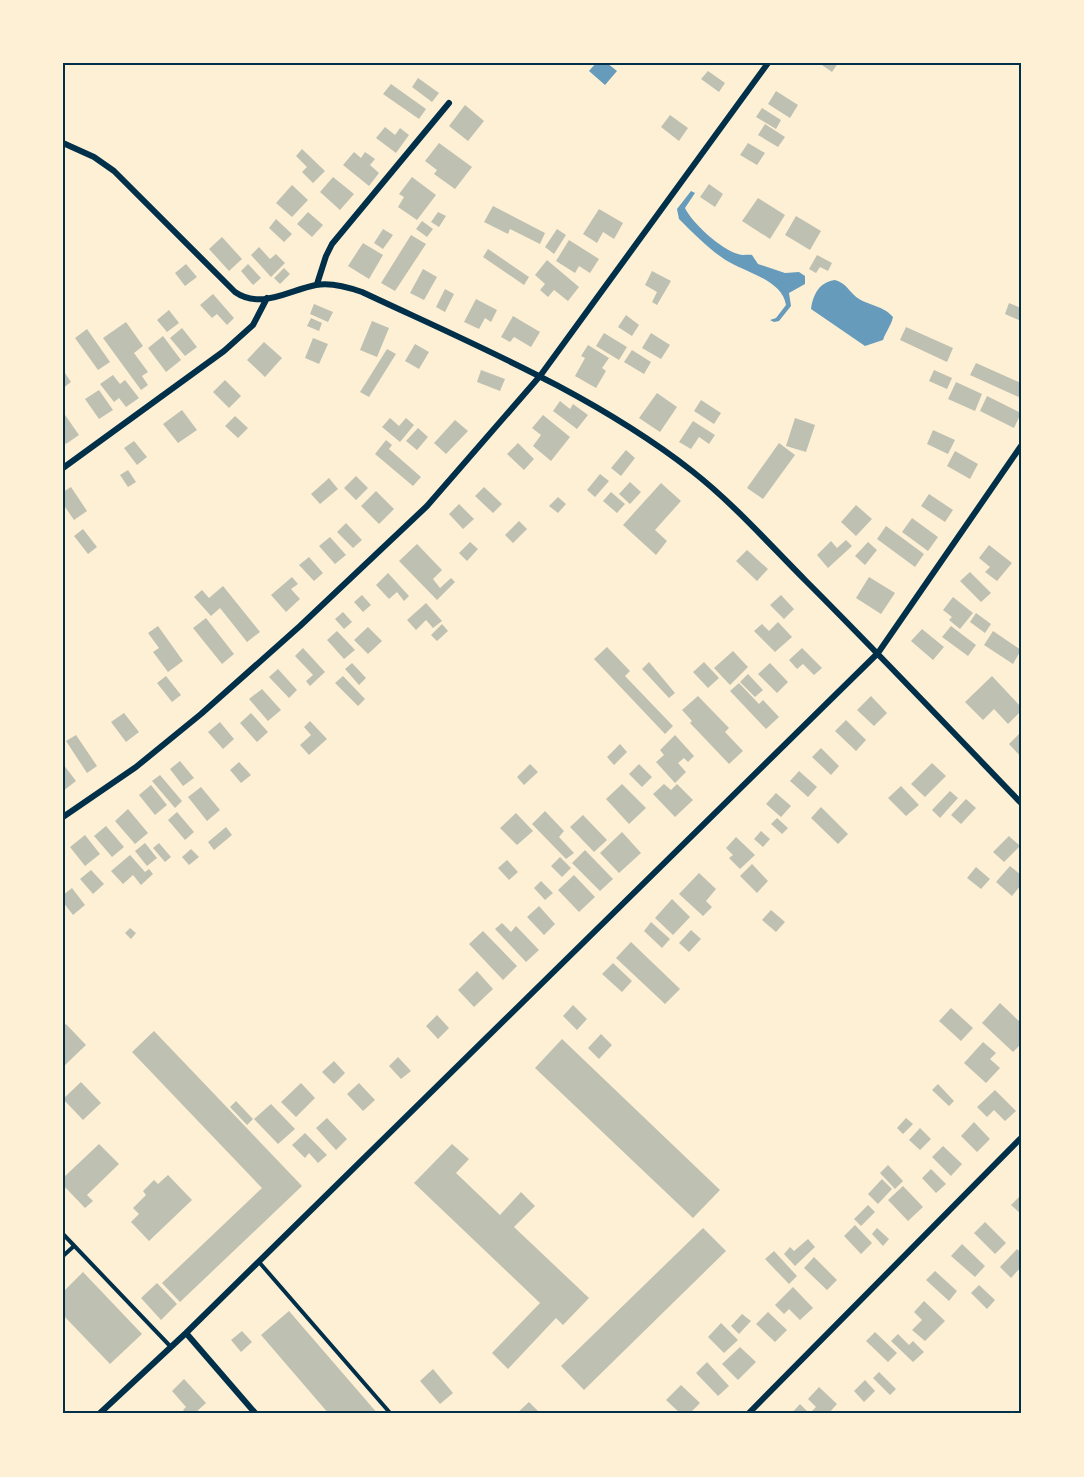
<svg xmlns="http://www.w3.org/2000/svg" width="1084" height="1477" font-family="Inter,sans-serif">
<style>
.water{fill:#669bbc}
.building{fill:#bec0b2}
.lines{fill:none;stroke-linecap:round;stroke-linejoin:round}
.service{stroke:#003049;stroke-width:4}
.minor{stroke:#003049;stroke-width:6}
.neatline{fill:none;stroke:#003049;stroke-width:2}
</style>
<rect width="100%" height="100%" fill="#fdf0d5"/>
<!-- water -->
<path class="water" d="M596 63H607L617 71 605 85 589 71Z
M691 191 695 193 685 208C692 223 722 250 738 254 743 256 748 254 752 255L758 264 785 273 799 272 805 276V284L789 293 791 306 779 321 774 322 770 320 776 318 786 305C782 279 743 272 724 259 708 248 693 233 679 219L677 209Z
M835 280C845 283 847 288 854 295 865 306 882 304 893 317 891 326 886 331 883 340L865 346 811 309C813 295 819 282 835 280Z"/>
<!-- building -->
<path class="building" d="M819 63H838L832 72Z
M708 71 725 83 719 92 701 79Z
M418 78 439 93 432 102 412 87Z
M391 84 426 109 419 119 383 94Z
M776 91 798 105 790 118 768 104Z
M465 105 484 121 468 141 449 126Z
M762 108 781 120 776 129 756 117Z
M670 115 688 128 679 141 661 127Z
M765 124 785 137 778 147 758 135Z
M385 127 395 135 400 128 409 135 396 153 376 138Z
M439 143 472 167 455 189 434 174 437 170 425 161Z
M748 143 765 153 757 165 740 155Z
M302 149 325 171 313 183 302 172 307 167 296 156Z
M354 152 361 158 365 152 375 159 370 165 379 173 369 186 343 165Z
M333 177 354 194 340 210 320 192Z
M412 177 436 195 417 220 398 207 404 197 399 194Z
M709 184 723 194 715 207 700 197Z
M292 185 308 200 292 217 276 203Z
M758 198 785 215 770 239 742 221Z
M493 206 545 233 540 244 510 229 508 234 484 222Z
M599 209 623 223 614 239 603 232 597 243 583 234Z
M308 212 323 225 312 237 297 224Z
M438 212 446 216 439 227 431 222Z
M796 216 821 231 810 250 785 235Z
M276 219 292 234 284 242 269 228Z
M422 221 433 229 427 237 416 229Z
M383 229 393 235 383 249 374 243Z
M557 229 566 235 554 254 545 247Z
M411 235 426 244 395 291 381 283Z
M222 237 242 259 229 271 209 249Z
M569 240 599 259 590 273 579 266 575 273 556 261Z
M363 243 383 255 369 279 348 266Z
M259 247 270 259 276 254 285 263 271 277 251 255Z
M488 249 529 277 524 285 483 257Z
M817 255 832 263 828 271 820 267 816 273 809 269Z
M547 260 579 287 568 301 554 290 548 297 540 290 545 284 535 275Z
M186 264 197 277 185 286 175 273Z
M248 264 261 278 253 285 241 271Z
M284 268 290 274 280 284 274 278Z
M423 269 437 277 424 300 410 293Z
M652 271 671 281 657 305 652 302 657 292 645 285Z
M445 289 454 294 445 312 436 307Z
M213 294 234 318 227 325 217 314 212 318 200 305Z
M476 299 497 310 491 322 485 318 479 329 464 322Z
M1009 303 1021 308V321L1005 314Z
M314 304 333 312 328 322 310 314Z
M169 310 179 323 167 332 157 320Z
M626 315 639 325 632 336 618 327Z
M513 316 540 332 531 347 514 337 510 342 501 337Z
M311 318 322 323 319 331 307 326Z
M372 321 389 328 377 357 360 350Z
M126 322 143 346 134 353 148 372 142 376 148 385 141 390 103 338Z
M906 327 953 348 947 362 900 340Z
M182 328 197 347 185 356 170 338Z
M87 329 110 362 98 370 75 338Z
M604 333 627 347 619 360 596 346Z
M651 333 670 345 661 359 642 348Z
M163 336 181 360 166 372 148 348Z
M313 338 328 344 319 364 305 358Z
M264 342 282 358 265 377 247 360Z
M415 344 429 352 419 369 405 361Z
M588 345 609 358 602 368 606 371 596 388 575 376 585 358 581 356Z
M387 349 396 354 369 397 360 392Z
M632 350 651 362 644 374 624 362Z
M976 363 1021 383V398L970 375Z
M481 370 505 379 500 391 477 382Z
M934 370 952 378 947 389 929 381Z
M65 373 71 382 63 388V375Z
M113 375 120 384 125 380 139 398 126 407 119 398 114 402 100 384Z
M225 380 241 396 229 408 213 392Z
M956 382 982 394 975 411 948 399Z
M99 390 113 410 99 419 85 399Z
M657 393 677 407 660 432 639 418Z
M987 396 1021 413 1014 428 980 411Z
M701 400 721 413 714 424 694 411Z
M560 401 570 409 573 404 588 415 577 429 553 411Z
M182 410 197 430 178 443 163 424Z
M63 412 79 435 66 444 63 439Z
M543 415 570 437 551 461 533 446 541 435 532 428Z
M235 416 248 428 238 438 225 426Z
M390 418 399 426 406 418 414 425 400 442 382 427Z
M795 418 815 425 806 452 786 446Z
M455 420 468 431 446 454 434 443Z
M693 421 715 435 709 444 699 437 691 449 679 442Z
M418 428 428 437 417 450 406 441Z
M933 430 955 440 948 454 927 444Z
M386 440 392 445 389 449 421 477 413 486 375 454Z
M134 441 147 457 137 465 124 448Z
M518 443 534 459 524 470 507 454Z
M779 443 795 455 763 499 747 488Z
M626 450 635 458 621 476 611 468Z
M955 451 978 464 970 479 947 466Z
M128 470 136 482 128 487 120 475Z
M600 474 609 481 595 497 587 490Z
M356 476 368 488 356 500 344 488Z
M329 478 338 489 320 504 311 494Z
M630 482 641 492 630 504 619 494Z
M661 483 681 501 655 530 667 541 656 555 623 525Z
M71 487 87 511 74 520 63 504V492Z
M484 487 502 504 493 513 475 496Z
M376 491 394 509 379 524 361 506Z
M611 492 625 504 617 513 603 501Z
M929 494 953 510 945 522 921 506Z
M558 497 566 504 558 513 549 506Z
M459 504 474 519 463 529 449 514Z
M856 505 872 519 856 536 841 522Z
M912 518 938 537 928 551 902 532Z
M519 521 527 529 513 543 505 535Z
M346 523 362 540 353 548 337 532Z
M886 526 924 554 915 567 877 539Z
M83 529 97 547 88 554 74 536Z
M330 537 346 555 335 564 319 546Z
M846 540 852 546 828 568 817 555 831 541 837 548Z
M470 542 478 549 467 561 459 553Z
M868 542 877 550 865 565 855 556Z
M417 544 442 570 433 579 440 588 451 578 455 582 437 600 399 561Z
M989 545 1012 563 997 581 985 572 990 567 979 558Z
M747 550 768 569 757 581 736 561Z
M309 557 323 573 314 581 299 565Z
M970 572 991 593 981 602 960 581Z
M388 573 409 596 404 601 397 592 389 599 376 585Z
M292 577 298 584 291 589 300 599 286 612 271 595Z
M869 577 895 593 881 614 856 598Z
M223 586 260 632 247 642 220 608 211 616 194 597 202 590 209 598Z
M362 595 371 605 363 612 354 602Z
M781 595 794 609 784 619 770 605Z
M953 597 973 613 960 629 949 620 952 617 943 610Z
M426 603 442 621 433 628 426 620 416 630 407 620Z
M343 612 352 622 344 629 335 619Z
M976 613 991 624 985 633 970 622Z
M206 618 234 654 222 664 193 628Z
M778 622 792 637 775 652 754 631 762 624 769 631Z
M442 624 448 631 437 641 431 635Z
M158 626 183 661 168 672 153 652 159 648 148 633Z
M951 626 976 645 968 656 942 637Z
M368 627 382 641 368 654 354 640Z
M922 629 944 647 933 660 911 641Z
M337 631 355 650 344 659 327 640Z
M993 631 1021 650 1013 664 984 645Z
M607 647 630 671 625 676 673 726 665 734 594 659Z
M303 648 325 672 310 686 306 681 313 675 295 656Z
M802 648 822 668 814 675 803 664 797 669 789 660Z
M733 651 748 667 730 685 714 668Z
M649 662 675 693 669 698 642 669Z
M704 662 719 678 708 688 693 672Z
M352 663 366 678 359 685 345 669Z
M770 663 788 682 777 693 758 674Z
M278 669 297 690 289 698 269 677Z
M748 674 763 690 755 697 740 682Z
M166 676 181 695 172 702 157 683Z
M343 676 365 699 358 706 335 683Z
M992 676 1021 707V711L1008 724 994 709 983 720 965 702Z
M739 683 759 704 763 700 779 717 766 729 730 691Z
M262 689 281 710 268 721 249 699Z
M698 696 729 728 725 732 743 751 729 764 690 723 692 721 682 710Z
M871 696 887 713 874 726 857 710Z
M124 713 139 732 126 742 111 722Z
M251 713 268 732 257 742 240 723Z
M846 720 866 740 856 751 835 731Z
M310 721 327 739 309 755 300 745 311 735 304 727Z
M220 722 234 739 223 749 208 732Z
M1021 732V757L1009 744Z
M76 735 97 766 87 773 66 741Z
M675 735 694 756 688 762 684 758 678 763 686 772 675 783 656 762 664 755 660 750Z
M620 744 627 752 614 765 607 757Z
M821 748 839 766 831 775 812 757Z
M180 761 194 778 183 786 170 769Z
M239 762 251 775 241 783 230 770Z
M932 763 946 776 925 797 911 784Z
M63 764 76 781 63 791Z
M530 764 538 772 524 785 517 777Z
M639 764 652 777 642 787 629 774Z
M799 771 817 787 808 797 790 781Z
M160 775 182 801 175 808 152 781Z
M622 784 646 808 629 824 606 799Z
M664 784 671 790 677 784 693 800 675 817 653 794Z
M151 785 167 805 155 815 139 795Z
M901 786 919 805 906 816 888 798Z
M201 787 220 810 207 821 188 797Z
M950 791 958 798 940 818 932 810Z
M776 793 791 806 781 817 766 804Z
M966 799 976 808 961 824 951 815Z
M821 807 848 834 838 844 811 818Z
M128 809 148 833 135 844 115 821Z
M545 811 564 831 559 837 574 853 566 859 532 824Z
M177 812 194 832 185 840 168 820Z
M516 813 533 831 517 845 500 828Z
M583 815 607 840 594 852 570 827Z
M777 818 788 828 782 834 771 824Z
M106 826 124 847 112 857 94 836Z
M226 827 232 835 214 850 208 842Z
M761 831 770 839 763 847 754 839Z
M622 832 641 853 619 873 600 853Z
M85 835 100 854 85 866 70 847Z
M1009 836 1020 846 1004 862 993 852Z
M736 837 755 855 740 869 729 858 733 855 726 848Z
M145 843 157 858 147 866 135 851Z
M159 843 171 857 165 862 153 848Z
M191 849 199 857 189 865 182 857Z
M585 850 613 879 600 891 572 863Z
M130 855 145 872 149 869 153 874 141 885 133 875 123 884 111 871Z
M560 857 571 868 562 877 551 866Z
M507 860 518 872 509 880 498 868Z
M752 864 768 881 757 893 740 876Z
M1010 866 1021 875V885L1012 896 996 882Z
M976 867 990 879 981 889 967 878Z
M91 870 104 884 93 894 80 879Z
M699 873 716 889 706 901 712 907 703 916 679 894Z
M574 875 595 897 579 912 558 890Z
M541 881 553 893 545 900 534 888Z
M72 888 85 905 73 915 63 902V895Z
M672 899 690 917 673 935 655 918Z
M539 906 555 924 544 935 527 917Z
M771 910 785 922 776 932 762 920Z
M651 922 670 939 662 948 644 931Z
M502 923 511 932 516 926 539 950 526 962 495 929Z
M130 928 136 933 131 939 125 933Z
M691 930 701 939 689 952 679 943Z
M483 931 517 966 503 980 469 944Z
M631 942 680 989 665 1004 616 958Z
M613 963 632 981 622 992 602 974Z
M477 971 493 989 474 1007 458 990Z
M1000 1003 1021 1023V1044L1013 1052 982 1023Z
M573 1005 587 1019 577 1030 563 1016Z
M951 1008 973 1028 961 1041 939 1021Z
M437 1015 449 1028 438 1039 426 1026Z
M66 1024 86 1045 63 1067V1027Z
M154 1031 302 1186 180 1302 162 1283 262 1188 132 1052Z
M601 1034 612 1045 599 1059 588 1048Z
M562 1039 720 1190 693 1218 535 1068Z
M983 1042 996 1053 990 1059 1000 1068 986 1083 964 1063Z
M398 1057 411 1071 401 1079 389 1066Z
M334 1061 345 1073 334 1084 322 1072Z
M81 1082 101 1103 83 1120 63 1099Z
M301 1083 315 1098 296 1117 281 1102Z
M359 1083 375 1100 363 1111 347 1094Z
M938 1084 954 1101 949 1106 932 1090Z
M995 1090 1016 1111 1005 1121 994 1110 987 1117 977 1107Z
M236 1101 253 1119 247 1125 230 1107Z
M271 1104 295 1129 278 1144 254 1119Z
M327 1118 347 1139 336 1150 316 1128Z
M906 1118 913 1124 903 1134 897 1128Z
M974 1122 990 1139 977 1152 961 1136Z
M920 1128 931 1139 920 1150 909 1140Z
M305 1133 327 1155 318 1163 309 1153 305 1158 292 1145Z
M99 1144 119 1164 87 1195 93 1201 85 1208 63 1185V1178Z
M452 1144 469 1159 456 1173 500 1215 521 1192 535 1206 514 1227 589 1298 563 1325 556 1318 508 1369 492 1353 540 1303 414 1183Z
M943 1146 962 1164 951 1176 932 1157Z
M888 1165 903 1181 895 1189 880 1173Z
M931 1169 946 1184 936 1193 922 1178Z
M168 1175 192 1200 149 1241 131 1222 139 1214 133 1208 146 1195 143 1191 154 1180 158 1184Z
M882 1179 892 1189 878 1204 868 1194Z
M903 1186 923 1207 908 1221 888 1200Z
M1021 1195V1214L1011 1205Z
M868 1205 875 1212 861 1226 854 1219Z
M985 1222 1006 1243 995 1254 974 1233Z
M855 1225 872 1243 861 1254 844 1236Z
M703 1228 726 1251 584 1390 561 1366Z
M877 1228 889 1239 883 1246 872 1234Z
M808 1239 815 1247 795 1266 784 1254 790 1247 794 1251Z
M962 1244 985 1266 975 1277 951 1256Z
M1017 1249 1021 1253V1267L1011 1278 1000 1267Z
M774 1251 797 1276 789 1284 765 1259Z
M814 1257 837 1280 827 1290 804 1268Z
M935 1271 957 1291 949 1301 926 1280Z
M83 1272 142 1334 110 1364 63 1315V1292Z
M157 1283 177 1304 161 1320 141 1298Z
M979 1285 995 1300 987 1309 971 1293Z
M793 1287 813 1308 800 1320 789 1309 784 1314 775 1305Z
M924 1301 945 1321 925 1341 912 1330 922 1320 914 1312Z
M289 1311 378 1414H329L261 1335Z
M768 1312 787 1330 775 1342 756 1324Z
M742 1314 751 1321 739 1334 731 1326Z
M721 1323 738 1340 724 1353 708 1337Z
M242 1331 252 1342 241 1352 231 1340Z
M875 1332 897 1353 888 1362 866 1341Z
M898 1334 909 1345 913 1341 924 1352 913 1362 891 1341Z
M740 1347 756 1362 738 1380 722 1364Z
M707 1362 729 1386 718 1396 696 1373Z
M433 1369 453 1393 440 1404 420 1381Z
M879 1372 896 1389 890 1395 873 1378Z
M184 1379 206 1403 194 1414H187L183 1410 186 1407 172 1391Z
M865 1380 875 1391 864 1402 854 1391Z
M681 1385 700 1403 689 1414H681L666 1400Z
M819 1387 837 1404 828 1414H816L812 1411 816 1407 808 1399Z
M529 1402 541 1414H516Z
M800 1404 810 1414H791Z"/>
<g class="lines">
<!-- service -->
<path class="service" d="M63 1234 171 1347
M63 1256 74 1246
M259 1262 391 1414"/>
<!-- minor -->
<path class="minor" d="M63 143 94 157 114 171 235 292C261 310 289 290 316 285 331 282 348 287 362 292 475 345 593 394 692 471 734 504 769 544 806 581 879 654 950 729 1021 803
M317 284 326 256 332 244 449 103
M63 468 224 351 253 325 267 298
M63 817 136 767 201 714 300 626 427 506 540 376 768 63
M186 1333 256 1414
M99 1414 186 1333 878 653 1021 446
M748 1414 1021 1138"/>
</g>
<!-- border -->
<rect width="1084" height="1477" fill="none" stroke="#fdf0d5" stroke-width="129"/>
<rect x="64" y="64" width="956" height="1348" class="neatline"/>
</svg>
